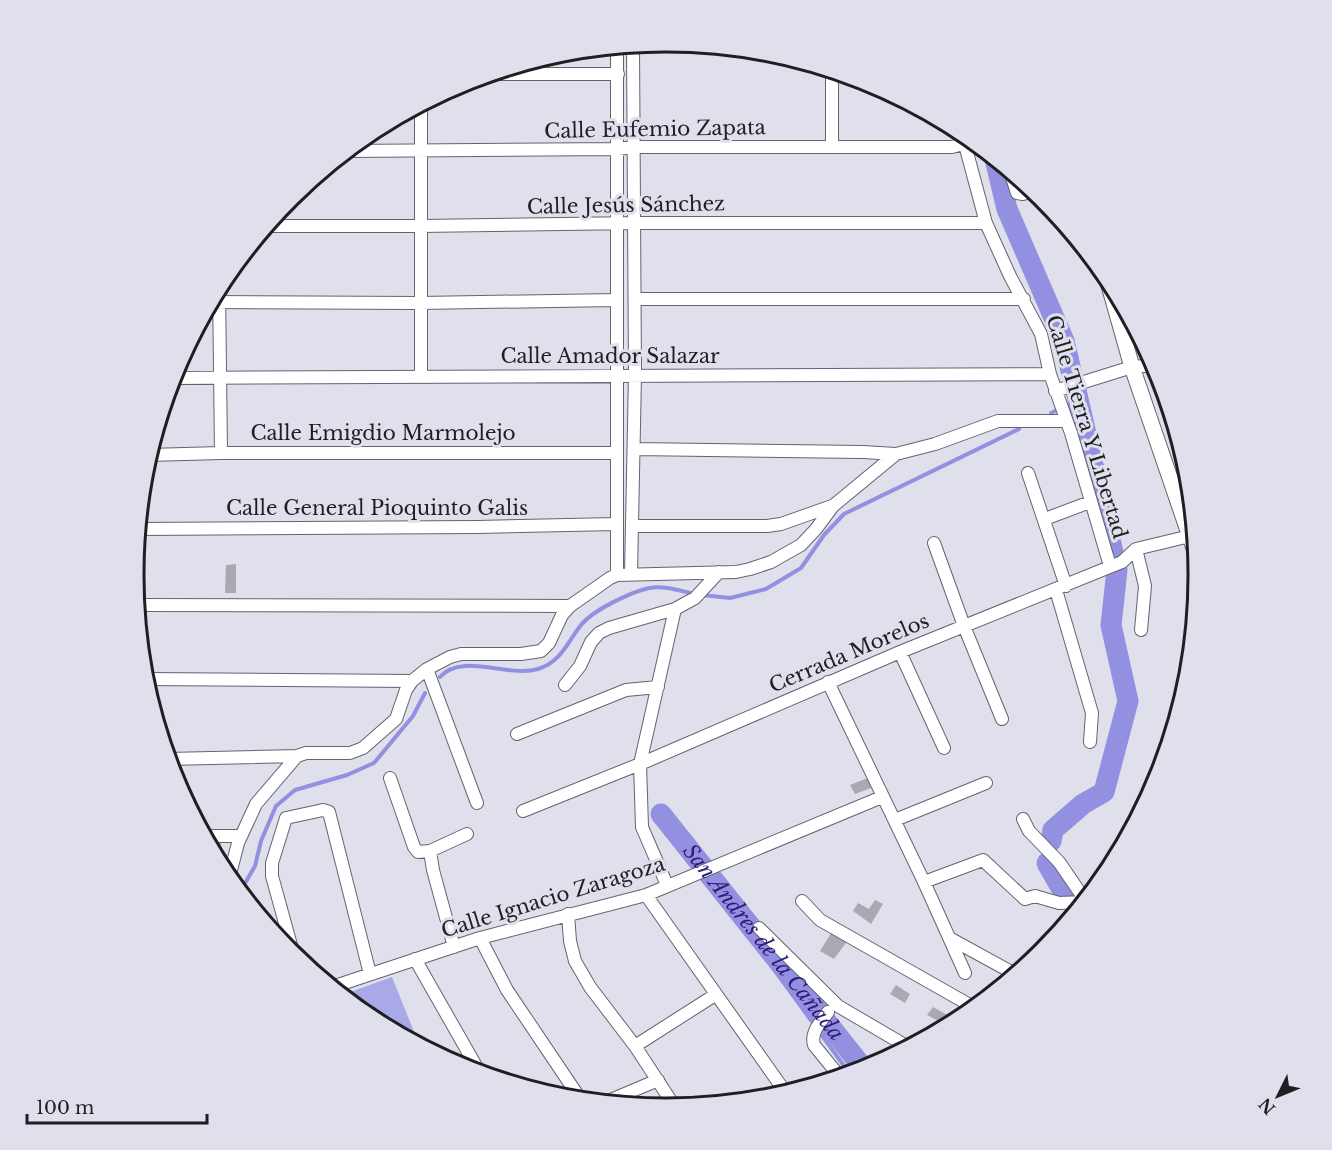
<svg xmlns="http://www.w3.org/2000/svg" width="1332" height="1150" font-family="'Libre Baskerville',serif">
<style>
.green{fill:#aaa9e8}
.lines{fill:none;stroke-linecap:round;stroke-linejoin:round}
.stream{stroke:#9390e1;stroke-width:4}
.river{stroke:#9390e1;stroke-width:21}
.building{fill:#a9a9b4}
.minor-casing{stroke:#63646e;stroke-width:14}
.tertiary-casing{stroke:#63646e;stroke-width:17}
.minor{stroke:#fff;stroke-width:12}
.tertiary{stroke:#fff;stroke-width:15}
.labels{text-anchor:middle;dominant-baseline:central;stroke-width:6;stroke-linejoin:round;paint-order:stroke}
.street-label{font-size:20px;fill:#1f1f23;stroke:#dfe0eb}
.water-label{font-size:21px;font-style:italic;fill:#311b79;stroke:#dfe0eb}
.rim{fill:none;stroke:#1f1f23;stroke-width:3}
</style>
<rect width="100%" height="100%" fill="#dfe0eb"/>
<!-- green -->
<path class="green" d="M392 977 419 1044 370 1018 342 995Z"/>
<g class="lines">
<!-- stream -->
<path class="stream" d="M1051 413 1078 400
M702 595 730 598 766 589 801 568 824 535 844 514 1019 429
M440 677C462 652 509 678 538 669 561 662 567 643 581 625 593 610 631 592 649 588 664 585 681 591 695 594
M661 814 850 1074
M240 892 255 866 261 841 276 806 295 790 347 775 374 763 413 716 425 693"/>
<!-- river -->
<g class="river">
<path d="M995 159 1007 209 1064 341 1073 379"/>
<path id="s1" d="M661 814 864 1069"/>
<path d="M1051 841 1053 830 1083 804 1104 792 1128 701 1111 625 1117 570 1076 390"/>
<path d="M1047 863 1060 886 1068 894"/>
</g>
</g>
<!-- building -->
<path class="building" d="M236 564V593H225L226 565Z
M868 778 871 788 855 794 850 785Z
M207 842H221V847L211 849Z
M875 900 883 904 871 924 853 911 858 903 869 909Z
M833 930 848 940 834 959 820 951Z
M896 985 910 994 905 1003 890 994Z
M966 1005 974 1009 953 1023Z
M933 1007 949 1016 944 1024 927 1015Z"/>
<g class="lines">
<!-- minor casing -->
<g class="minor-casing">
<path id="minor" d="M491 74H618
M421 105V377
M963 133 965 145 986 223 1010 276 1041 334 1050 374 1071 433 1110 566
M832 147V71
M346 151 618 149 633 147H952L974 141
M1010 171 1017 193 1023 194 1035 191
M266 226H420L633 223H986
M219 287 221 453
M635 299H1024
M211 302 420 303 616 300
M171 378 1050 374
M1055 391 1132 367 1155 365
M635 449 863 452 896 454
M148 455 221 453H617
M1028 473 1066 586
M1045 519 1090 502
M633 526H767L781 524 832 506
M138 529 477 527 616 524
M934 543 964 626 1002 719
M1136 549 1145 586 1141 630
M631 574 635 375 633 45
M617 575V47
M1056 590 1092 713 1090 742
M136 605 570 606
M900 652 944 748
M427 669 477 803
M143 679 412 681
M828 682 924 882 965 973
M565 685 580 666 591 642 599 633 609 628 675 609
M517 734 626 690 658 687
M167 759 297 756
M390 778 414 847 418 852 430 851 467 834
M523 811 640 764 900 652 1122 562 1136 549 1190 536 1195 537
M1023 819 1029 831 1059 862 1085 900
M895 820 986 783
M204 836H241
M430 851 433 870 454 947
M229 878 238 843 256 804 297 756 306 753H350L363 748 396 719 406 690 412 681 427 669 450 657 461 654H521L541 651 549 643 562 615 570 606 610 578 617 575 736 572 750 569 771 562 801 545 816 529 833 506 896 454 935 444 998 421H1066
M924 882 983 860 1025 899 1035 896 1059 903 1083 902
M667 885 642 827 640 764 675 609 695 598 719 572
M646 895 786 1093
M802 901 820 920 975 1008
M568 914 570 941 575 961 590 987 635 1046 675 1107
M759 928 838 1006 908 1047
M480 938 507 990 581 1100
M951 939 1015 974
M294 956 272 876V863L286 818 323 810 329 812 330 816 370 974
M415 959 480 1073
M332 987 480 938 646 895 882 797
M828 1012C821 1022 810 1032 814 1045L840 1077
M635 1046 715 995
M606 1102 658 1080"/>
</g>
<!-- tertiary casing -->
<g class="tertiary-casing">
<path id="tertiary" d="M1106 275 1132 367 1198 560"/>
</g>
<!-- minor -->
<use href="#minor" class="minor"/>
<!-- tertiary -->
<use href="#tertiary" class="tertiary"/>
</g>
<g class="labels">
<!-- street labels -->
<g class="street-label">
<text transform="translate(655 129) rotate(-1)">Calle Eufemio Zapata</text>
<text transform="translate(626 205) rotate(-1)">Calle Jesús Sánchez</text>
<text x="610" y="356">Calle Amador Salazar</text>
<text transform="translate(1087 427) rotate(73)">Calle Tierra Y Libertad</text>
<text x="383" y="433">Calle Emigdio Marmolejo</text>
<text x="377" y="508">Calle General Pioquinto Galis</text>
<text transform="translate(849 653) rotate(-23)">Cerrada Morelos</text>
<text transform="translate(553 897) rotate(-17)">Calle Ignacio Zaragoza</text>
</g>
<!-- water labels -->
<g class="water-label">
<text stroke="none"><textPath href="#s1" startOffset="164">San Andres de la Cañada</textPath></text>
</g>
</g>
<!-- crop -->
<path d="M0 0H1332V1150H0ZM666 52H666A522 522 0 0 1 1188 574V576A522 522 0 0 1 666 1098H666A522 522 0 0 1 144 576V574A522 522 0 0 1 666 52Z" fill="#dfe0eb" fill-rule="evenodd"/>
<path class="rim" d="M666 52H666A522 522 0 0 1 1188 574V576A522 522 0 0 1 666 1098H666A522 522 0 0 1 144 576V574A522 522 0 0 1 666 52Z"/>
<!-- north arrow -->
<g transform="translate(1278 1096) rotate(227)" stroke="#dfe0eb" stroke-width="4.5" paint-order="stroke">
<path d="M0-4.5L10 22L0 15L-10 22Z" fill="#1f1f23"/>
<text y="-9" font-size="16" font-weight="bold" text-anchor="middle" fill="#1f1f23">N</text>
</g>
<!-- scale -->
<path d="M27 1114v9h180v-9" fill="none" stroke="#1f1f23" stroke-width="3"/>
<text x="36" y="1114" font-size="18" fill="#1f1f23" stroke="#dfe0eb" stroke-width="4.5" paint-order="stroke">100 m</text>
</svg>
